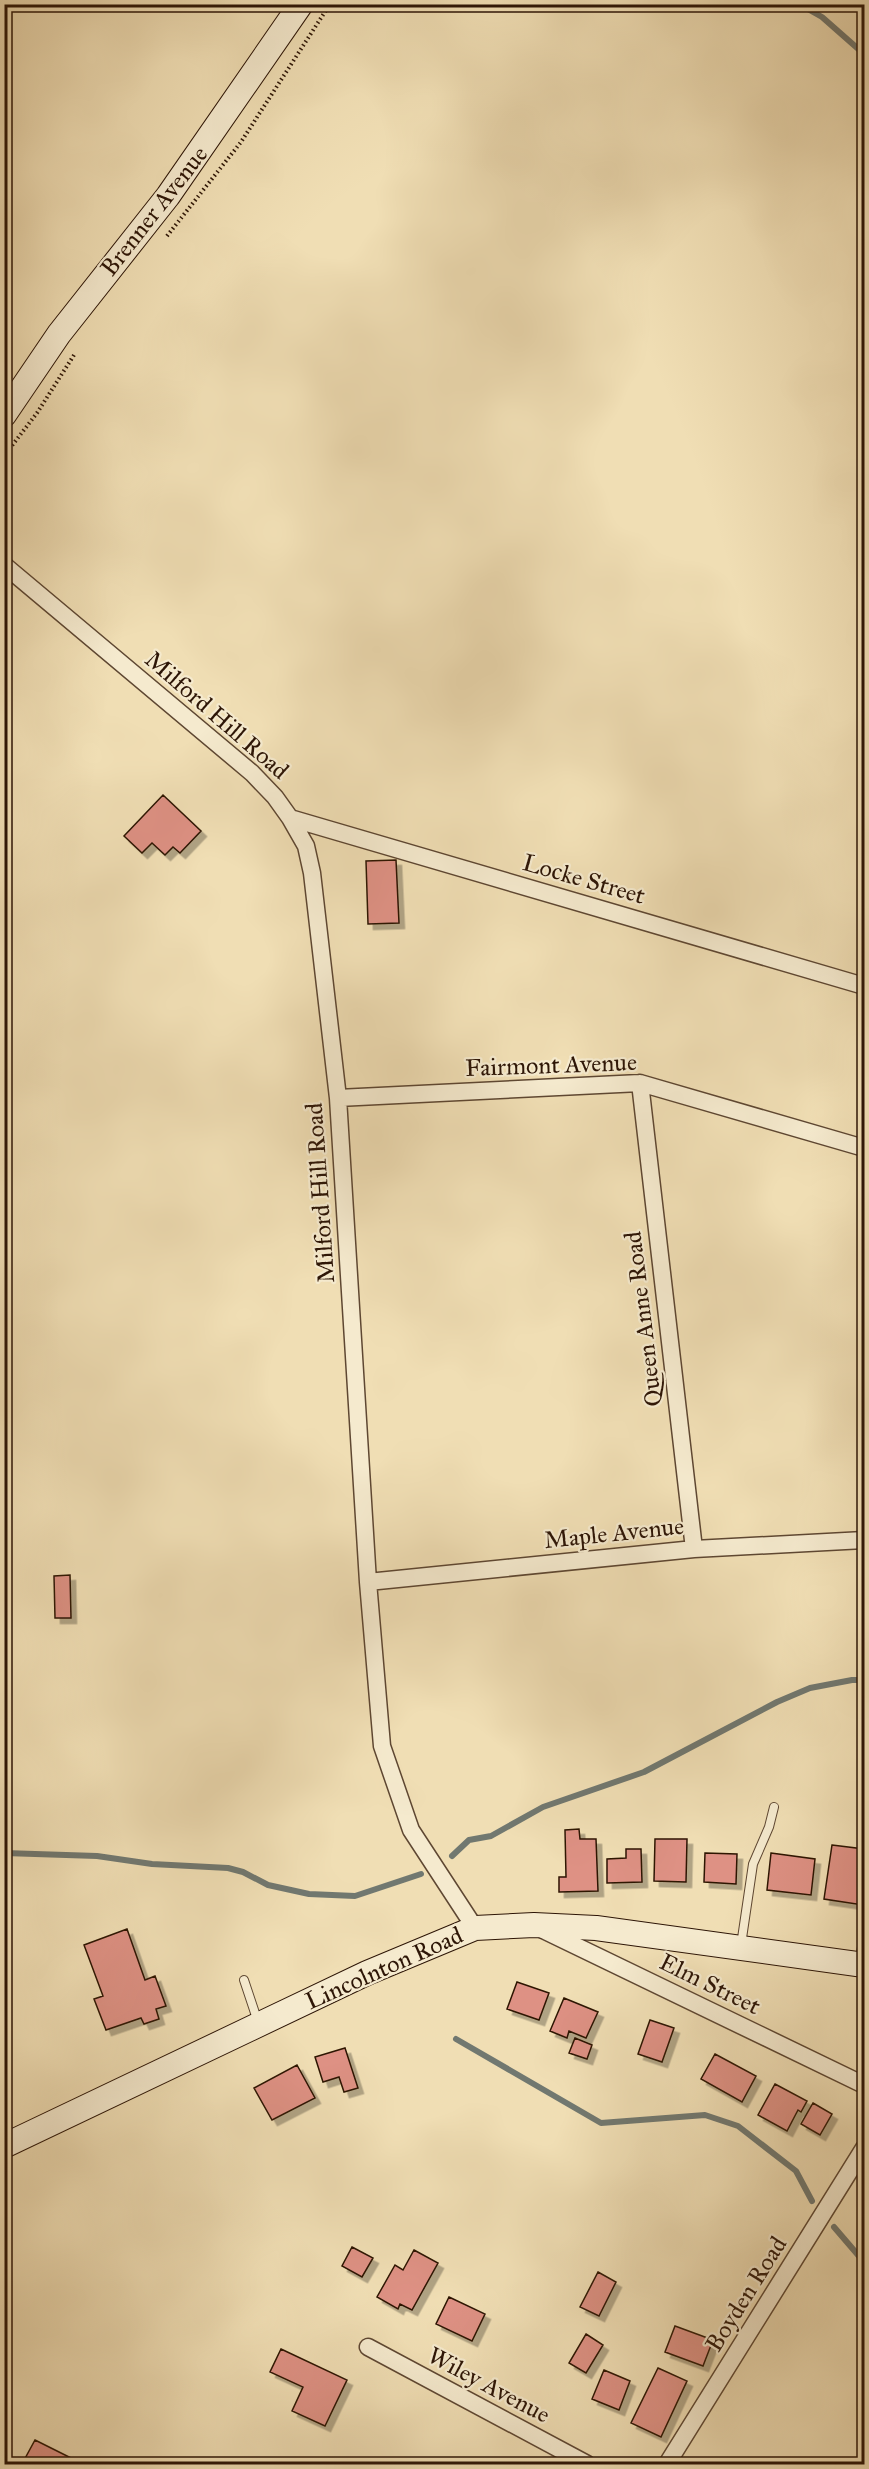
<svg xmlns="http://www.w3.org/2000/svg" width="869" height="2469" font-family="'IM FELL Great Primer',serif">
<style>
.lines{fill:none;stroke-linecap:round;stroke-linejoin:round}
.stream{stroke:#717870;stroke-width:6}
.building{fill:#de9184;stroke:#2d1506;stroke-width:1.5;filter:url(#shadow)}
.lane-casing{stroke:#5e4732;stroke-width:10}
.street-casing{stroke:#5e4732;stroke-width:19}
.secondary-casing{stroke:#2d1506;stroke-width:26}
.path{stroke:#2d1506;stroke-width:4;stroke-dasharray:1.5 3;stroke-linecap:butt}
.lane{stroke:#f5eace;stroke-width:8}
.street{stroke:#f5eace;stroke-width:16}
.secondary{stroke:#f5eace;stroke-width:24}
.labels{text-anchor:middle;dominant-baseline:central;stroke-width:4.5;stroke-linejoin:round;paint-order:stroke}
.street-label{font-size:24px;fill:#2d1506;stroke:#f5eace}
</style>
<defs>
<filter id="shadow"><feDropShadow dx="5.5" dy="5.5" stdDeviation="0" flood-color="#0004"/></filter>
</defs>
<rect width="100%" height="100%" fill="#f0deb4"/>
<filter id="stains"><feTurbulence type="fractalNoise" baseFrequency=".00333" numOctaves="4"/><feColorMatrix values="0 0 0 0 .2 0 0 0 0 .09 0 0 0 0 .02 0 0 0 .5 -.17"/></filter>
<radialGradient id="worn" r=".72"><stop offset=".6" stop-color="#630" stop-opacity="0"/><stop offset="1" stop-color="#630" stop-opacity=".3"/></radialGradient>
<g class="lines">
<!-- stream -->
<path class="stream" d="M799 4 822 17 864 54
M4 1853 97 1856 152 1864 228 1868 243 1872 268 1885 309 1894 355 1896 421 1874
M452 1856 469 1840 491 1836 543 1807 644 1772 777 1702 810 1688 852 1680H864
M456 2039 601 2123 705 2115 738 2126 796 2171 812 2201
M834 2227 864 2262"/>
</g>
<!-- building -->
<path class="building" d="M163 795 201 831 180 853 173 847 165 855 152 843 142 853 124 836Z
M396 860 399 923 368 924 366 861Z
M70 1575 71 1618H55L54 1576Z
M579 1829 580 1839H596L598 1891 559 1892V1877H566L565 1830Z
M655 1839H687L686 1882 654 1881Z
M832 1845 864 1849 863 1905 824 1899Z
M626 1849H641L642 1882 607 1883V1859L626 1858Z
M705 1853 737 1854 736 1884 704 1882Z
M771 1853 815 1859 811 1895 767 1890Z
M127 1929 145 1980 155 1976 166 2006 156 2009 159 2019 144 2024 141 2018 106 2030 94 1999 103 1996 84 1945Z
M517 1982 549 1993 539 2020 507 2009Z
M564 1998 598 2012 586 2038 569 2031 567 2038 550 2031Z
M650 2020 674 2028 662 2062 638 2054Z
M575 2038 592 2045 587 2059 569 2053Z
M345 2048 358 2088 344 2092 339 2077 323 2082 315 2057Z
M715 2054 756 2076 742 2102 701 2079Z
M297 2065 315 2098 272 2120 254 2088Z
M775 2084 807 2101 801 2112 798 2110 787 2131 758 2115Z
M813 2103 832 2114 820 2135 801 2124Z
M352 2247 373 2258 362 2277 342 2266Z
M414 2250 438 2263 412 2310 400 2304 398 2309 377 2297 395 2265 403 2270Z
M598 2272 616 2282 599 2316 580 2307Z
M449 2297 485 2314 472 2341 436 2324Z
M675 2326 713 2340 703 2366 665 2352Z
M586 2334 603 2345 586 2373 569 2363Z
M281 2349 347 2380 325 2426 292 2411 303 2387 270 2372Z
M658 2368 687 2381 661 2437 631 2423Z
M604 2370 630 2381 619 2410 592 2399Z
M35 2440 83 2464H22Z"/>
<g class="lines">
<!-- lane casing -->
<g class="lane-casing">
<path id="lane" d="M741 1945 753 1864 769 1827 774 1807
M859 1964 864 1935
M244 1980 258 2022"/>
</g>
<!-- street casing -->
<g class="street-casing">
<path id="street" d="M4 565 252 773 275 797 290 818 306 846 312 873 338 1098 368 1582 382 1746 411 1830 475 1928
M290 818 864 986
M640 1083 694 1549
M338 1098 640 1083 864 1148
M368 1582 694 1549 864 1540
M541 1929 864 2085
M368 2347 587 2464
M667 2464 864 2148"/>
</g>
<!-- secondary casing -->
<g class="secondary-casing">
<path id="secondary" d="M4 415 59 334 168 196 301 4
M4 2146 367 1973 475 1928 534 1925 596 1928 864 1965"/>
</g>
<!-- path -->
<path class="path" d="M167 236 241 142 330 4
M4 456 37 413 74 355"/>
<!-- lane -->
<use href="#lane" class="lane"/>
<!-- street -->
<use href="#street" class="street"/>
<!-- secondary -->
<use href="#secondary" class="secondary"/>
</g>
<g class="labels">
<!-- street labels -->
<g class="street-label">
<text transform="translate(154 211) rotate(-52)">Brenner Avenue</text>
<text transform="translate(217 715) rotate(41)">Milford Hill Road</text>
<text transform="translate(584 879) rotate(16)">Locke Street</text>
<text transform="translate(551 1065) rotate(-2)">Fairmont Avenue</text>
<text transform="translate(320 1193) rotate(-94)">Milford Hill Road</text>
<text transform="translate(643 1319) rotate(-97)">Queen Anne Road</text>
<text transform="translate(614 1533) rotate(-6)">Maple Avenue</text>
<text transform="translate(384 1968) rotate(-24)">Lincolnton Road</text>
<text transform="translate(710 1984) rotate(26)">Elm Street</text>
<text transform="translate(746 2294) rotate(-58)">Boyden Road</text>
<text transform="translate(489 2385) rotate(28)">Wiley Avenue</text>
</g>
</g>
<!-- margin -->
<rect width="869" height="2469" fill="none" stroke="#f0deb4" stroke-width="24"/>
<rect x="6" y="6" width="857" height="2457" fill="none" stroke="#2d1506" stroke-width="3"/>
<rect x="12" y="12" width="845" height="2445" fill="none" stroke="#2d1506" stroke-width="1.5"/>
<rect width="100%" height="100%" filter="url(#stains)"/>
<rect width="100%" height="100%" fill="url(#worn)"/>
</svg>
